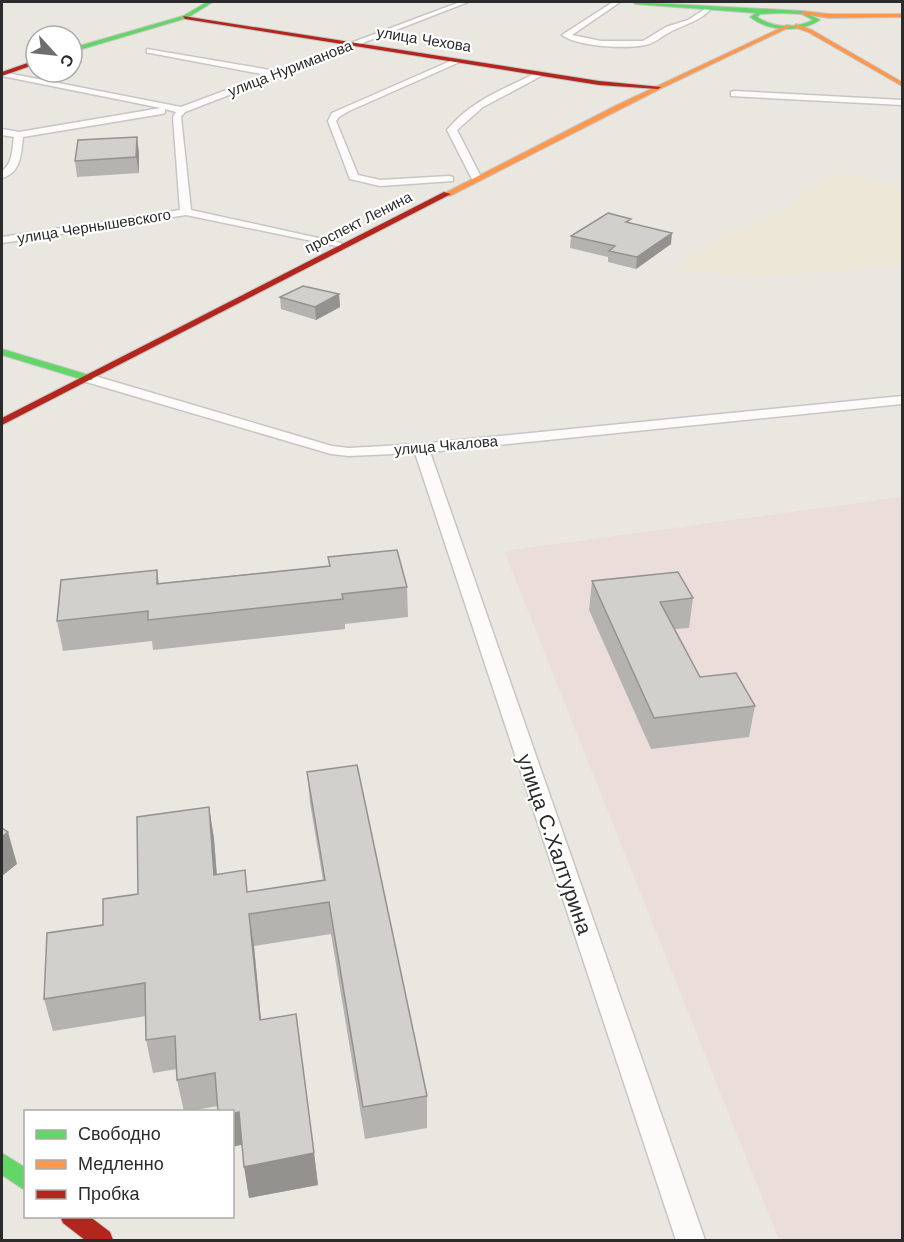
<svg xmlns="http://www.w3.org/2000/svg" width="904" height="1242" font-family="Helvetica,sans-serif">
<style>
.education{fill:#ece7d6}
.medical{fill:#ebddd9}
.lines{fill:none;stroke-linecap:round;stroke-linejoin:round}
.street-casing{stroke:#c7c6c5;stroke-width:3}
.fast-casing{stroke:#c7c6c5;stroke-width:2}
.slow-casing{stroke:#c7c6c5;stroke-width:2}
.jam-casing{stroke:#c7c6c5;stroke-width:2}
.street{fill:#fcfbfa;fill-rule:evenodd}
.fast{fill:#63d668;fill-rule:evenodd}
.slow{fill:#ff974d;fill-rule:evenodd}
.jam{fill:#b3261e;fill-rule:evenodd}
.wall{fill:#b5b3af}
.shaded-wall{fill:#93928f}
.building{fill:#d2d0cc;stroke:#93928f;stroke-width:1.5}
.labels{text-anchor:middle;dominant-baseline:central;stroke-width:4.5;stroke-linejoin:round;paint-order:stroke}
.far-street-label{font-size:15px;fill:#2b2b2b;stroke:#fff}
.near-street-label{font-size:21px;fill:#2b2b2b;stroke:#fff}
</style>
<rect width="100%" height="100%" fill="#eae7e0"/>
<!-- education -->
<path class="education" d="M833 173 902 186V266L747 277 675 269 730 232 757 224 784 210Z"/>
<!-- medical -->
<path class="medical" d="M902 497V1240H779L504 551Z"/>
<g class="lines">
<!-- street casing -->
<g class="street-casing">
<path id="street" d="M460 2H468L185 112 181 117 191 210 341 243V247L186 215 2 243V237L180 210 173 117 176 112 165 109V113L162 114 23 137C21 154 21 173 2 178V171C13 163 12 150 14 137L2 135V129L19 132 161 108 2 76V72L181 107 267 75 150 53H147V49L276 71Z
M613 2H620L572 35 601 41H643L666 27 688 20 705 9 710 10C698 22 685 24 670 32 662 36 654 44 645 45 625 49 579 47 562 35Z
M455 59 462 61 349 111 339 117 336 121 358 175 380 180 449 176 453 177V181L380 186 350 179 328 121 332 113Z
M538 72 545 74 483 107 457 130 482 179 473 181 447 130C470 101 506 88 538 72Z
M734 91 902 100V105L731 96V92Z
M88 374 332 446 349 448 421 444 902 396V404L430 452 705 1240H676L415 453 349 456 331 454 83 381 81 378Z"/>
</g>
<!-- fast casing -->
<g class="fast-casing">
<path id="fast" d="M207 2H213L187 18 72 52V48L183 16Z
M633 2 803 11 820 20C800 33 769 32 750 17L756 13 635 4ZM780 13 802 14 813 20C795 29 774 28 757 17L760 14Z
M2 349 92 376 93 378 92 380H84L2 355Z
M2 1153 26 1168V1191L2 1175Z"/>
</g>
<!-- slow casing -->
<g class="slow-casing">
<path id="slow" d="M803 11 829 14H902V17L829 18 801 14Z
M796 24 812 30 902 82V86L808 32 794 27Z
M787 25 792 26 662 88 450 196 443 194 615 106Z"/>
</g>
<!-- jam casing -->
<g class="jam-casing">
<path id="jam" d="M183 16 599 81 661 87 658 89 599 85 185 19Z
M36 60V64L2 76V72Z
M444 192 451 194 2 425V418Z
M60 1216H89L110 1232 113 1240H85L63 1223Z"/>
</g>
<!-- street -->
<use href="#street" class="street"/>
<!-- fast -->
<use href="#fast" class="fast"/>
<!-- slow -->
<use href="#slow" class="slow"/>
<!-- jam -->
<use href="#jam" class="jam"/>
</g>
<!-- wall -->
<path class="wall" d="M139 152V173L77 177 75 161Z
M631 223 671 244 636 269 608 262V257L570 248 571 236Z
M339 294 340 307 316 320 281 309 280 297Z
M328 557 407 587 408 617 345 624V629L153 650 152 641 63 651 57 621 157 570 159 583 329 566Z
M592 581 693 598 689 628 675 629 700 677 755 706 749 737 651 749 589 610Z
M307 772 427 1096V1128L365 1139 331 934 254 946 261 1020 314 1153 318 1185 249 1198 242 1145 218 1106 184 1112 177 1080V1069L153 1073 146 1040V1016L53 1031 44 999 103 925 138 894 209 807 214 839 217 874 248 892 323 880 310 803Z"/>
<!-- shaded-wall -->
<path class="shaded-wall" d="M137 137 139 152V173L136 157Z
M672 233 671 244 636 269 637 257Z
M339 294 340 307 316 320 315 307Z
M209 807 214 839 219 907 214 875Z
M8 832 17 864 2 876V837Z
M249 914 254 946 264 1052 260 1020Z
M239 1112 245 1144 232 1147V1114Z
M314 1153 318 1185 249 1198 244 1167Z"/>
<!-- building -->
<path class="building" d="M137 137 136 157 75 161 78 140Z
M608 213 631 219 626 222 672 233 637 257 609 251 615 246 571 236Z
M303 286 339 294 315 307 280 297Z
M397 550 407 587 342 594 343 599 148 620V611L57 621 61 580 157 570V584L330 566 328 557Z
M678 572 693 598 660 602 700 677 736 673 755 706 654 718 592 581Z
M357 765 427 1096 363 1107 329 902 249 914 260 1020 296 1014 314 1153 244 1167 239 1112 232 1114V1112H218L215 1073 177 1080 175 1036 146 1040 145 983 44 999 47 933 103 925V899L138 894 137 817 209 807 214 875 245 870 247 892 325 880 307 772Z
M2 828 8 832 2 837Z"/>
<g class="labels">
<!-- far-street labels -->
<g class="far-street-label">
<text transform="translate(424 39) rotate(9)">улица Чехова</text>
<text transform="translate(290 68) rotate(-21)">улица Нуриманова</text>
<text transform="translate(358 222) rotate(-27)">проспект Ленина</text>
<text transform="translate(94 226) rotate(-9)">улица Чернышевского</text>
<text transform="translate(446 445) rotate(-5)">улица Чкалова</text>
</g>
<!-- near-street labels -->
<g class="near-street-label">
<text transform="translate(555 844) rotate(71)">улица С.Халтурина</text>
</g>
</g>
<!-- border -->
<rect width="904" height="1242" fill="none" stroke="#2b2b2b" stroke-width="6"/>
<!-- legend -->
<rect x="24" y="1110" width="210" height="108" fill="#ffffff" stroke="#aaaaaa" stroke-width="1.5"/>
<rect x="36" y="1130" width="30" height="9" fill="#63d668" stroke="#aaaaaa" stroke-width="1.5"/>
<text x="78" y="1140" font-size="18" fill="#2b2b2b">Свободно</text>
<rect x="36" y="1160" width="30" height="9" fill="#ff974d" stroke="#aaaaaa" stroke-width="1.5"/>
<text x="78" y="1170" font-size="18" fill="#2b2b2b">Медленно</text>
<rect x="36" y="1190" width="30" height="9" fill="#b3261e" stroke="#aaaaaa" stroke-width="1.5"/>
<text x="78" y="1200" font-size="18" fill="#2b2b2b">Пробка</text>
<!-- north arrow -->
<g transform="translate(54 54) rotate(117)"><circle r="28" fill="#ffffff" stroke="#aaaaaa" stroke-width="1.5"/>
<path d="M0-4.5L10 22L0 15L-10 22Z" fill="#6e6d6a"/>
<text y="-9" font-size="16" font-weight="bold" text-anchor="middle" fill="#2b2b2b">С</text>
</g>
</svg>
